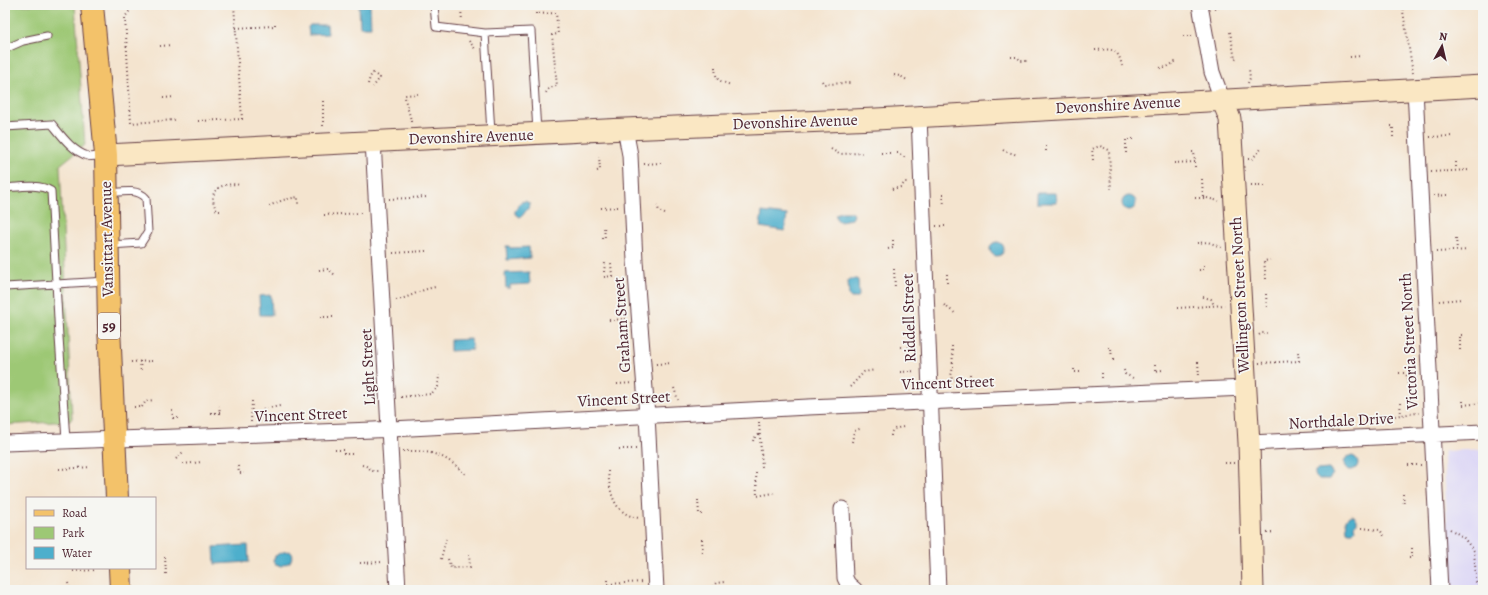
<svg xmlns="http://www.w3.org/2000/svg" width="1488" height="595" font-family="Alegreya,serif">
<style>
.built{fill:#dcd6f6}
.green{fill:#9dc875;stroke:#747450}
.water{fill:#4dafcc;stroke:#4c677c}
.lines{fill:none;stroke-linecap:round;stroke-linejoin:round}
.service-casing{stroke:#643d44;stroke-width:9}
.minor-casing{stroke:#643d44;stroke-width:17}
.secondary-casing{stroke:#643d44;stroke-width:23}
.primary-casing{stroke:#643d44;stroke-width:24}
.path{stroke:#643d44;stroke-width:2;stroke-dasharray:1 3;stroke-linecap:butt}
.service{stroke:#fff;stroke-width:7}
.minor{stroke:#fff;stroke-width:15}
.secondary{stroke:#fae7c3;stroke-width:21}
.primary{stroke:#f3c26a;stroke-width:22}
.labels{text-anchor:middle;dominant-baseline:central;stroke-width:3.5;stroke-linejoin:round;paint-order:stroke}
.shield{fill:#f6f6f2;stroke:#7e6067;stroke-width:1}
.shield-label{font-size:15px;font-weight:bold;fill:#4a1f2b}
.street-label{font-size:16px;fill:#4a1f2b;stroke:#f6f6f2}
</style>
<rect width="100%" height="100%" fill="#f6f6f2"/>
<filter id="ink" filterUnits="userSpaceOnUse"><feTurbulence type="fractalNoise" baseFrequency=".025" numOctaves="2"/><feDisplacementMap in="SourceGraphic" scale="8" xChannelSelector="R" yChannelSelector="G"/><feConvolveMatrix kernelMatrix="1 2 1 2 8 2 1 2 1" color-interpolation-filters="sRGB"/></filter>
<filter id="wash" filterUnits="userSpaceOnUse"><feTurbulence type="fractalNoise" baseFrequency=".012" numOctaves="4" result="noise"/><feDisplacementMap in="SourceGraphic" scale="16" xChannelSelector="R" yChannelSelector="G"/><feGaussianBlur stdDeviation="0.9" result="paint"/><feColorMatrix in="noise" values="0 0 0 0 0 0 0 0 0 0 0 0 0 0 0 0 0 1.4 0 .05"/><feComposite in="paint" operator="in"/></filter>
<g filter="url(#wash)">
<rect width="100%" height="100%" fill="#f4e4cf"/>
<!-- built -->
<path class="built" d="M1483 449V590H1450L1444 458 1445 451Z"/>
<!-- green -->
<path class="green" d="M5 5H75L85 145 60 165 72 418 70 421 5 425Z"/>
<!-- water -->
<path class="water" d="M370 5 371 27H360L359 6Z
M310 25H327L328 34 309 35 308 27Z
M1037 193H1056L1057 203H1037Z
M1122 203a7 7 0 1 1 14 0a7 7 0 1 1-14 0Z
M525 201 529 203V207L522 216 519 217 515 214V211L521 202Z
M762 212 787 215 785 231 760 227Z
M841 212H852L854 215 852 219 845 220 841 222C837 220 835 219 836 214Z
M990 249a7 7 0 1 1 14 0a7 7 0 1 1-14 0Z
M506 246H509L510 248 529 247 530 258 507 260Z
M529 272 530 284 510 285V288H506L505 273Z
M850 279H856L858 280 859 296 857 298H851L849 296 848 281Z
M271 295 272 315H260L259 296Z
M471 339 472 350 450 351V340Z
M1344 463a7 7 0 1 1 14 0a7 7 0 1 1-14 0Z
M1329 469 1333 474 1329 479H1319L1315 475V471L1317 470Z
M1353 515 1357 519V523L1354 526 1355 530 1353 532H1349L1347 531 1346 519 1349 516Z
M248 545 249 562 215 564 214 547Z
M290 551 293 555 290 562 281 566 275 565 273 561 275 556 283 552Z"/>
</g>
<g filter="url(#ink)">
<g class="lines">
<!-- service casing -->
<g class="service-casing">
<path id="service" d="M434 5 436 27 485 33
M5 49 23 41 47 36
M5 127 52 124C61 135 73 152 88 156 92 158 99 155 104 155
M491 133 485 33 531 31 537 132
M5 188C19 187 39 183 51 191L59 337 66 440
M110 193C121 192 137 188 146 198L148 232 141 243 110 245
M5 287 107 281"/>
</g>
<!-- minor casing -->
<g class="minor-casing">
<path id="minor" d="M1200 5 1212 72 1222 99
M1415 89 1440 590
M919 116 938 590
M625 129 630 155 635 261 647 415 656 590
M373 141 398 590
M5 443 373 430 808 407 1245 388
M1249 443 1483 432
M842 509 845 578 848 584 855 590"/>
</g>
<!-- secondary casing -->
<g class="secondary-casing">
<path id="secondary" d="M1222 99 1230 119 1249 443 1253 590
M106 155 625 129 876 119 1483 86"/>
</g>
<!-- primary casing -->
<g class="primary-casing">
<path id="primary" d="M92 5 106 155 109 327 117 498
M120 568 121 590"/>
</g>
<!-- path -->
<path class="path" d="M134 5 125 17 131 123 175 120
M1402 5 1413 73
M1214 8 1219 6 1228 7
M461 9 462 21
M536 9V14L556 13 558 34 552 35 557 86C551 87 547 89 545 95
M236 28 275 26V24
M1230 32 1235 59 1236 58
M1183 36H1192
M469 41 476 50
M160 46 171 45
M1095 50C1111 49 1118 47 1122 66
M1011 57H1017L1021 61H1028
M1350 57 1362 56
M715 67C716 82 718 80 731 85
M1160 68 1167 67 1175 62V59
M894 75 900 76 907 80
M822 81 824 84 850 83
M1248 83 1250 78 1249 69
M368 84 370 77 373 73 380 78 373 87
M163 98 174 97
M323 101V126
M198 121 242 119 234 5
M411 122C410 112 405 105 405 95L418 94
M1391 126H1393V140
M1430 137 1453 136
M1046 146V151
M831 149 839 154 862 153
M1003 150C1007 153 1012 152 1016 155
M881 153H898L907 159
M1126 153V139H1135
M1248 159H1252L1261 149
M1093 160 1092 149 1100 146 1109 150 1111 189
M1195 162V168
M1456 162V170
M1174 163 1195 162 1194 152H1192
M644 164 661 163
M597 171 600 170 599 156
M1431 172 1470 170
M1202 179 1203 198
M1251 185H1266
M892 189 901 187 905 182H908
M943 194 944 205
M1434 196 1447 195
M1195 198H1207L1219 201
M389 199 428 197
M657 205 659 211 667 215
M269 206 283 200 298 197V204
M601 208 619 207
M220 211H217C205 189 222 182 241 185
M324 215 361 213
M936 226H947
M602 238H605L604 226
M1456 238 1457 250
M1197 243 1208 242 1221 247
M888 249 893 248V238
M1436 252 1467 250
M393 253 427 251
M894 269 895 288
M319 270 328 269 335 275
M1199 270H1203V262
M604 272 605 263
M947 274V286
M604 277 612 276 611 263
M1266 279 1264 261 1270 260
M1266 294 1267 309
M1203 297 1211 299 1214 305
M396 300C410 298 420 289 436 287
M1439 301 1462 299
M944 305 956 314
M1177 308 1225 305
M320 317H333
M609 320 626 319
M1259 335 1262 333H1267
M952 346 953 367 951 376 952 379C958 381 963 377 970 379
M900 347H915
M1108 348H1111L1112 360H1114
M1460 350V335H1462
M140 361 141 373
M131 362 153 361
M1198 362 1199 376
M1259 363 1299 361 1298 352
M656 364 671 363
M1155 365V371L1162 370
M1074 369V372H1080
M1124 370 1125 374 1135 379
M900 372 916 371
M1102 373V380
M1399 373H1404L1407 376 1408 385
M970 374V387
M617 384 632 383
M850 387 864 372 875 370
M674 388 678 400
M401 397 431 394 438 387 439 375
M1463 401V405L1483 403
M1400 403 1401 414
M134 407H142L146 401 154 400
M263 409 280 406V405
M172 410 173 418H178
M211 413H220L219 406
M1375 419C1390 417 1404 414 1419 413
M251 422 252 401
M759 422 762 467H760
M891 436C891 428 897 428 904 427
M753 441 754 438 760 434
M852 442 854 431 862 428
M619 449H636
M335 450H344V454H352
M403 451C431 450 447 455 467 476
M176 459 184 451
M1225 463H1234
M183 464 202 462
M362 465 366 466 373 471H379
M1408 465H1421
M238 466 239 473H244
M59 469 90 467
M608 471C610 493 613 514 639 518
M756 473 757 496 774 493
M1403 494 1404 505
M698 500 699 514H702
M1362 528 1380 530 1385 537
M1450 529 1463 537 1474 551 1477 590
M1267 533 1274 532
M702 539 703 554
M165 557 166 574
M1409 558H1412V547
M441 559 446 539
M448 559 451 568 470 567 469 555
M360 563 383 562
M73 571 96 570
M608 580V584L643 582
M68 583 70 590
M710 590 716 583 724 582
M1416 590 1426 589"/>
<!-- service -->
<use href="#service" class="service"/>
<!-- minor -->
<use href="#minor" class="minor"/>
<!-- secondary -->
<use href="#secondary" class="secondary"/>
<!-- primary -->
<use href="#primary" class="primary"/>
</g>
</g>
<g class="labels">
<!-- shield labels -->
<rect class="shield" x="98" y="313" width="22" height="26" rx="3"/>
<g class="shield-label">
<text x="109" y="326">59</text>
</g>
<!-- street labels -->
<g class="street-label">
<text transform="translate(1118 105) rotate(-3)">Devonshire Avenue</text>
<text transform="translate(795 122) rotate(-2)">Devonshire Avenue</text>
<text transform="translate(471 137) rotate(-2)">Devonshire Avenue</text>
<text transform="translate(107 239) rotate(-91)">Vansittart Avenue</text>
<text transform="translate(1240 295) rotate(-93)">Wellington Street North</text>
<text transform="translate(909 318) rotate(-92)">Riddell Street</text>
<text transform="translate(622 325) rotate(-94)">Graham Street</text>
<text transform="translate(1409 341) rotate(-93)">Victoria Street North</text>
<text transform="translate(368 367) rotate(-93)">Light Street</text>
<text transform="translate(948 383) rotate(-2)">Vincent Street</text>
<text transform="translate(624 399) rotate(-3)">Vincent Street</text>
<text transform="translate(301 415) rotate(-2)">Vincent Street</text>
<text transform="translate(1341 421) rotate(-3)">Northdale Drive</text>
</g>
</g>
<!-- margin -->
<rect width="1488" height="595" fill="none" stroke="#f6f6f2" stroke-width="20"/>
<!-- legend -->
<rect x="26" y="497" width="130" height="72" fill="#f6f6f2" stroke="#b1a0a2"/>
<rect x="34" y="510" width="20" height="6" fill="#f3c26a" stroke="#b1a0a2"/>
<text x="62" y="517" font-size="12" fill="#4a1f2b">Road</text>
<rect x="34" y="527" width="20" height="12" fill="#9dc875" stroke="#b1a0a2"/>
<text x="62" y="537" font-size="12" fill="#4a1f2b">Park</text>
<rect x="34" y="547" width="20" height="12" fill="#4dafcc" stroke="#b1a0a2"/>
<text x="62" y="557" font-size="12" fill="#4a1f2b">Water</text>
<!-- north arrow -->
<g transform="translate(1442 46) rotate(8)" stroke="#f6f6f2" stroke-width="3" paint-order="stroke">
<path d="M0-3L7 15L0 10L-7 15Z" fill="#4a1f2b"/>
<text y="-6" font-size="11" font-weight="bold" text-anchor="middle" fill="#4a1f2b">N</text>
</g>
</svg>
